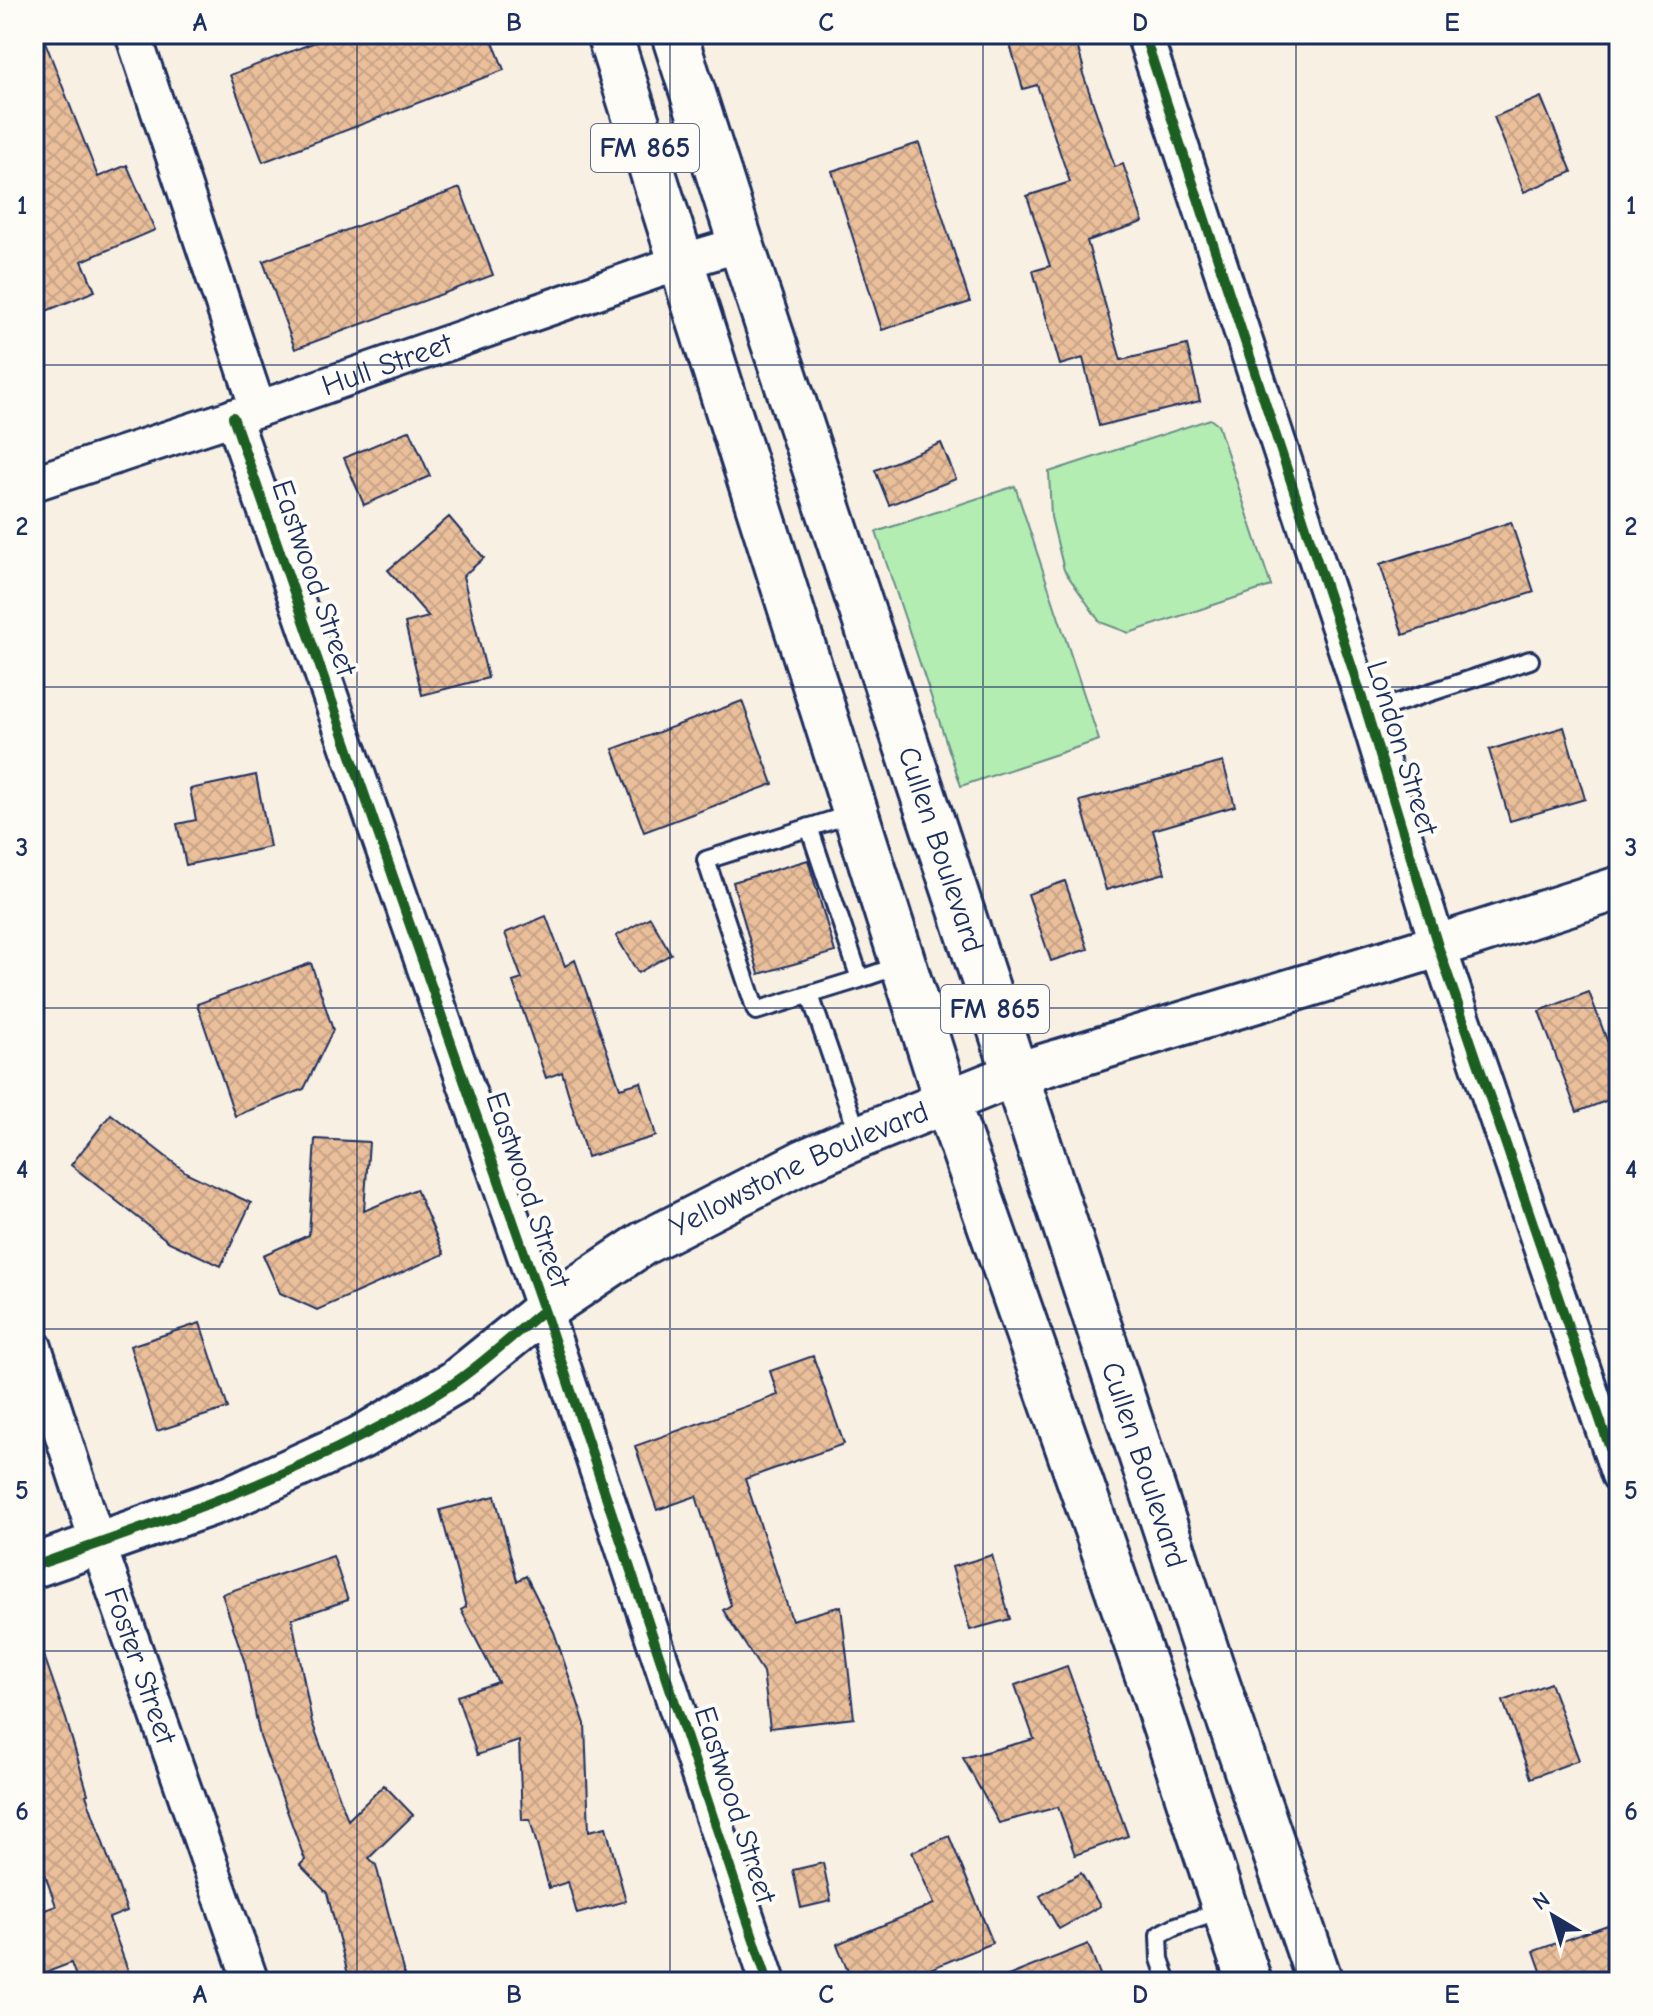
<svg xmlns="http://www.w3.org/2000/svg" width="1653" height="2016" font-family="'Comic Neue',sans-serif">
<style>
.green{fill:#b3edb2;stroke:#678e88;stroke-width:2}
.building{fill:url(#building-cross-hatch);stroke:#1b2f5e;stroke-width:2}
.lines{fill:none;stroke-linecap:round;stroke-linejoin:round}
.service-casing{stroke:#1b2f5e;stroke-width:22}
.minor-casing{stroke:#1b2f5e;stroke-width:40}
.tertiary-casing{stroke:#1b2f5e;stroke-width:48}
.primary-casing{stroke:#1b2f5e;stroke-width:50}
.service{stroke:#fdfcf7;stroke-width:16}
.minor{stroke:#fdfcf7;stroke-width:34}
.tertiary{stroke:#fdfcf7;stroke-width:42}
.primary{stroke:#fdfcf7;stroke-width:44}
.cycleway-casing{stroke:#fdfcf7;stroke-width:15}
.cycleway{stroke:#1b5e20;stroke-width:10}
.grid{fill:none;stroke:#1b2f5e;stroke-width:2;stroke-opacity:0.55}
.labels{text-anchor:middle;dominant-baseline:central;stroke-width:8;stroke-linejoin:round;paint-order:stroke}
.shield{fill:#fdfcf7;stroke:#5f6c8c;stroke-width:2}
.shield-label{font-size:28px;font-weight:bold;fill:#1b2f5e}
.street-label{font-size:30px;fill:#1b2f5e;stroke:#fdfcf7}
.neatline{fill:none;stroke:#1b2f5e;stroke-width:3}
.grid-label{font-size:26px;text-anchor:middle;font-weight:bold;fill:#1b2f5e}
</style>
<defs>
<pattern id="building-cross-hatch" width="8" height="8" patternUnits="userSpaceOnUse" patternTransform="scale(2)"><rect width="8" height="8" fill="#eabf9a"/><path d="M0 0l8 8M0 8l8-8" fill="none" stroke="#c8a487"/></pattern>
</defs>
<rect width="100%" height="100%" fill="#f9f0e4"/>
<filter id="ink" filterUnits="userSpaceOnUse"><feTurbulence type="fractalNoise" baseFrequency=".0125" numOctaves="2"/><feDisplacementMap in="SourceGraphic" scale="16" xChannelSelector="R" yChannelSelector="G"/><feConvolveMatrix kernelMatrix="1 2 1 2 8 2 1 2 1" color-interpolation-filters="sRGB"/></filter>
<g filter="url(#ink)">
<!-- green -->
<path class="green" d="M1210 419 1218 425 1271 586 1129 633 1100 622 1064 570 1051 517 1049 472Z
M1015 486 1099 740 961 786 876 532Z"/>
<!-- building -->
<path class="building" d="M34 34H42L98 177 127 165 155 230 82 261 95 291 34 316Z
M336 34H490L504 70 263 162 230 75Z
M1007 34H1074L1084 70 1082 71 1115 167 1123 164 1143 222 1087 241 1121 360 1187 345 1200 401 1099 426 1083 358 1060 365 1033 271 1050 266 1027 196 1070 182 1037 85 1023 89Z
M1541 97 1572 172 1524 192 1494 117Z
M919 143 970 302 882 330 832 171Z
M460 188 493 275 295 349 263 261Z
M410 430 430 476 364 505 344 458Z
M941 443 956 479 889 505 875 470Z
M449 517 484 558 463 576 488 678 422 695 405 623 429 617 388 570Z
M1511 522 1534 592 1403 635 1380 564Z
M742 701 773 784 644 832 613 749Z
M1564 727 1585 799 1510 821 1489 750Z
M1223 762 1235 806 1153 830 1165 873 1106 890 1080 801Z
M256 775 270 847 186 865 177 824 196 820 190 789Z
M808 860 835 952 759 974 733 882Z
M1065 881 1088 949 1051 961 1028 894Z
M546 916 565 966 575 960 620 1088 641 1082 656 1136 587 1157 562 1072 546 1078 513 982 522 979 505 933Z
M650 917 671 954 638 973 616 936Z
M311 963 333 1030 304 1089 235 1116 197 1004Z
M1589 992 1608 1043 1619 1039V1096L1577 1112 1539 1011Z
M111 1114 187 1173 251 1203 221 1266 169 1242 71 1165Z
M315 1139 369 1142 364 1211 416 1189 444 1254 317 1310 280 1293 263 1255 309 1235Z
M200 1323 228 1408 157 1431 130 1346Z
M813 1356 844 1444 745 1479 792 1620 841 1606 854 1718 770 1728 763 1672 723 1610 731 1605 696 1496 657 1510 635 1446 778 1395 770 1371Z
M495 1496 517 1581 526 1576 554 1632 585 1724 589 1831 606 1827 626 1901 577 1914 568 1882 549 1888 530 1820H522L519 1741 477 1755 457 1696 498 1682 461 1610 466 1607 440 1510Z
M992 1555 1010 1619 970 1630 952 1567Z
M333 1556 348 1600 292 1619 312 1722 348 1820 384 1785 413 1815 369 1858 376 1865 406 1982H350L327 1893 300 1865 305 1860 260 1737 245 1663 222 1594Z
M40 1644 66 1719 88 1794 86 1795 127 1911 109 1918 129 1973 106 1982H78L71 1963 34 1977V1914L56 1906 34 1844V1645Z
M1067 1666 1128 1836 1075 1855 1058 1807 999 1823 963 1758 1034 1739 1015 1685Z
M1550 1683 1579 1760 1531 1778 1503 1701Z
M949 1836 993 1943 899 1982H852L837 1944 934 1904 912 1852Z
M823 1863 831 1901 801 1908 793 1870Z
M1081 1873 1100 1906 1059 1929 1040 1896Z
M1619 1921V1982H1545L1534 1951Z
M1088 1944 1103 1982H998V1980Z"/>
<g class="lines">
<!-- service casing -->
<g class="service-casing">
<path id="service" d="M1367 713 1530 660
M809 827 860 979 756 1011 706 860 855 813
M860 979 904 964
M810 995 859 1137
M1168 1982 1160 1959 1159 1935 1176 1926 1224 1910"/>
</g>
<!-- minor casing -->
<g class="minor-casing">
<g id="minor">
<path d="M133 34 258 409"/>
<path d="M1144 34 1367 713 1438 946 1619 1475"/>
<path d="M233 417 544 1310 768 1982"/>
<path id="s1" d="M34 483 258 409 681 262 741 244"/>
<path id="s2" d="M34 1347 98 1544 251 1982"/>
</g>
</g>
<!-- tertiary casing -->
<g class="tertiary-casing">
<g id="tertiary">
<path id="s3" d="M34 1566 231 1497 360 1438 455 1382 544 1310 644 1243 804 1161 859 1137 1016 1074 1438 946 1619 888"/>
</g>
</g>
<!-- primary casing -->
<g class="primary-casing">
<g id="primary">
<path d="M609 34 947 1102 1153 1690 1249 1982"/>
<path id="s4" d="M674 34 741 244 1213 1672 1320 1982"/>
</g>
</g>
<!-- service -->
<use href="#service" class="service"/>
<!-- minor -->
<use href="#minor" class="minor"/>
<!-- tertiary -->
<use href="#tertiary" class="tertiary"/>
<!-- primary -->
<use href="#primary" class="primary"/>
<!-- cycleway casing -->
<g class="cycleway-casing">
<path id="cycleway" d="M1144 34 1367 713 1438 946 1619 1475
M233 417 544 1310 768 1982
M34 1566C179 1516 324 1467 454 1383 485 1362 514 1334 544 1310"/>
</g>
<!-- cycleway -->
<use href="#cycleway" class="cycleway"/>
</g>
</g>
<!-- grid -->
<path class="grid" d="M357 34V1982M670 34V1982M983 34V1982M1296 34V1982M34 365H1619M34 687H1619M34 1008H1619M34 1329H1619M34 1651H1619"/>
<g class="labels">
<!-- shield labels -->
<g class="shield">
<rect x="591" y="124" width="108" height="48" rx="6"/>
<rect x="941" y="985" width="108" height="48" rx="6"/>
</g>
<g class="shield-label">
<text x="645" y="148">FM 865</text>
<text x="995" y="1009">FM 865</text>
</g>
<!-- street labels -->
<g class="street-label">
<text stroke="none"><textPath href="#s1" startOffset="372">Hull Street</textPath></text>
<text transform="translate(314 578) rotate(71)">Eastwood Street</text>
<text transform="translate(1402 748) rotate(73)">London Street</text>
<text stroke="none"><textPath href="#s4" startOffset="858">Cullen Boulevard</textPath></text>
<text stroke="none"><textPath href="#s3" startOffset="868">Yellowstone Boulevard</textPath></text>
<text transform="translate(528 1190) rotate(71)">Eastwood Street</text>
<text stroke="none"><textPath href="#s4" startOffset="1506">Cullen Boulevard</textPath></text>
<text stroke="none"><textPath href="#s2" startOffset="336">Foster Street</textPath></text>
<text transform="translate(735 1805) rotate(72)">Eastwood Street</text>
</g>
</g>
<!-- margin -->
<rect width="1653" height="2016" fill="none" stroke="#fdfcf7" stroke-width="88"/>
<!-- north arrow -->
<g transform="translate(1553 1916) rotate(322)" stroke="#fdfcf7" stroke-width="6" paint-order="stroke">
<path d="M0-6L14 30L0 20L-14 30Z" fill="#1b2f5e"/>
<text y="-12" font-size="22" font-weight="bold" text-anchor="middle" fill="#1b2f5e">N</text>
</g>
<rect x="44" y="44" width="1565" height="1928" class="neatline"/>
<g class="grid-label">
<text x="200" y="31">A</text>
<text x="514" y="31">B</text>
<text x="826" y="31">C</text>
<text x="1140" y="31">D</text>
<text x="1452" y="31">E</text>
<text x="22" y="214">1</text>
<text x="1631" y="214">1</text>
<text x="22" y="535">2</text>
<text x="1631" y="535">2</text>
<text x="22" y="856">3</text>
<text x="1631" y="856">3</text>
<text x="22" y="1178">4</text>
<text x="1631" y="1178">4</text>
<text x="22" y="1499">5</text>
<text x="1631" y="1499">5</text>
<text x="22" y="1820">6</text>
<text x="1631" y="1820">6</text>
<text x="200" y="2003">A</text>
<text x="514" y="2003">B</text>
<text x="826" y="2003">C</text>
<text x="1140" y="2003">D</text>
<text x="1452" y="2003">E</text>
</g>
</svg>
